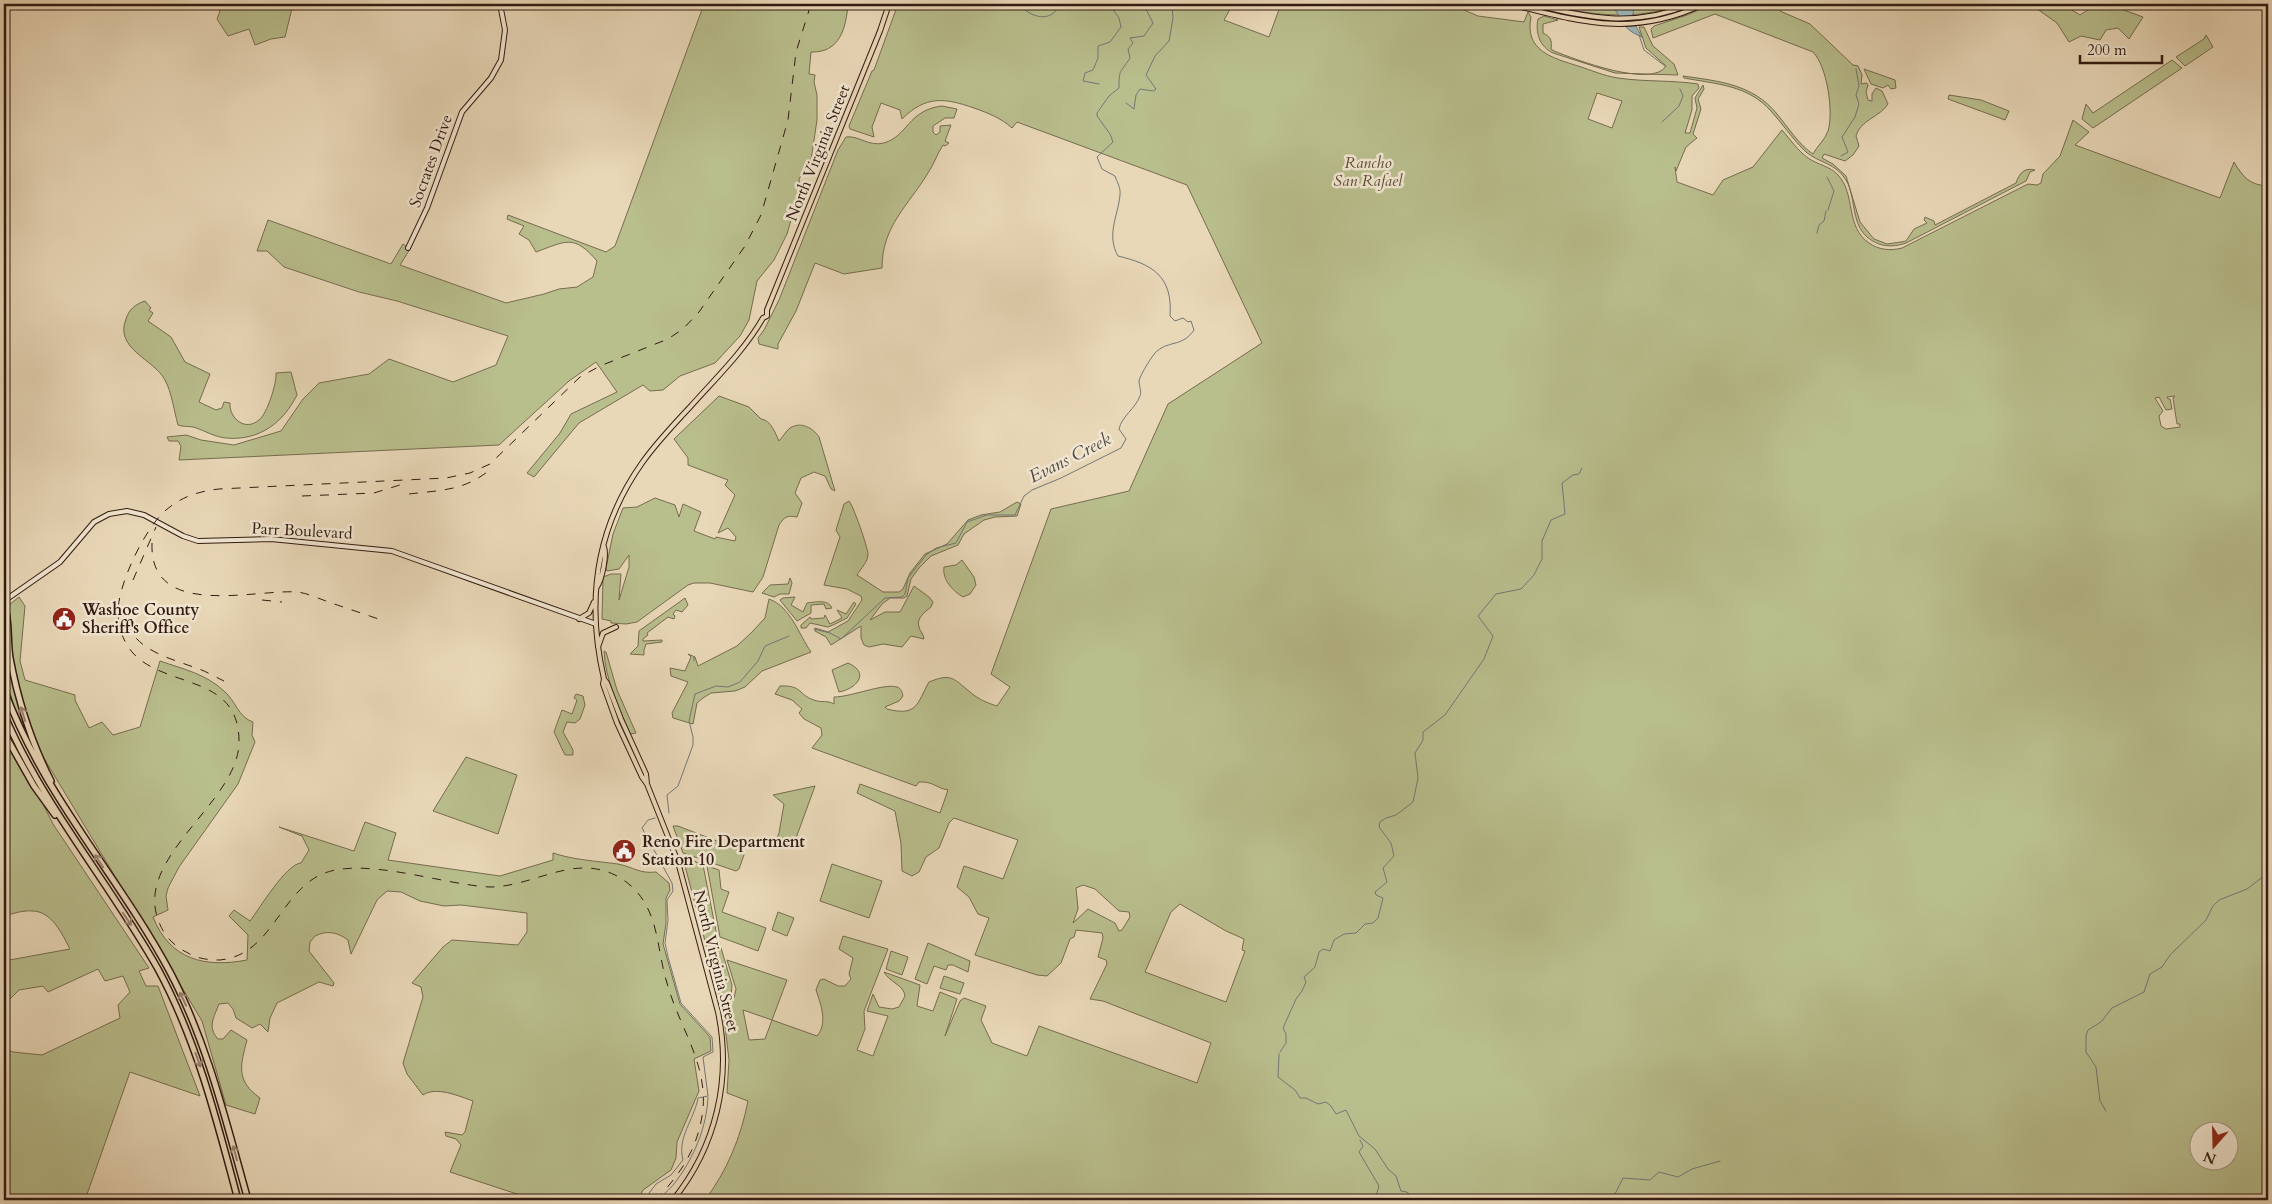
<svg xmlns="http://www.w3.org/2000/svg" width="2272" height="1204" font-family="Cardo,serif">
<style>
.green{fill:#b9be8d;stroke:#766c4f;fill-rule:evenodd}
.water{fill:#9cb7b9;stroke:#727876}
.lines{fill:none;stroke-linecap:round;stroke-linejoin:round}
.stream{stroke:#727876;stroke-width:1}
.secondary-casing{stroke:#321a11;stroke-width:6}
.primary-casing{stroke:#321a11;stroke-width:6}
.highway-casing{stroke:#321a11;stroke-width:8}
.secondary{stroke:#f1e6d1;stroke-width:4}
.primary{stroke:#e9d8b8;stroke-width:4}
.highway{stroke:#e9d8b8;stroke-width:5}
.rail{stroke:#321a11;stroke-width:1;stroke-dasharray:9 9;stroke-linecap:butt}
.oneway{stroke:#97826d}
.labels{text-anchor:middle;dominant-baseline:central;stroke-width:5;stroke-linejoin:round;paint-order:stroke}
.street-label{font-size:16px;fill:#321a11;stroke:#f1e6d1}
.park-label{font-size:16px;font-style:italic;fill:#5a4b36;stroke:#f1e6d1}
.poi-label{font-size:16px;font-weight:bold;fill:#321a11;stroke:#f1e6d1;text-anchor:start}
.water-label{font-size:18px;font-style:italic;fill:#524943;stroke:#f1e6d1}
</style>
<rect width="100%" height="100%" fill="#e9d8b8"/>
<filter id="stains"><feTurbulence type="fractalNoise" baseFrequency=".004" numOctaves="4"/><feColorMatrix values="0 0 0 0 .2 0 0 0 0 .09 0 0 0 0 .02 0 0 0 .5 -.17"/></filter>
<radialGradient id="worn" r=".72"><stop offset=".6" stop-color="#630" stop-opacity="0"/><stop offset="1" stop-color="#630" stop-opacity=".3"/></radialGradient>
<!-- green -->
<path class="green" d="M220 4H293L285 37 271 39 255 45 249 29 228 36 217 19 221 8Z
M704 4H848C846 28 840 53 811 52L809 74 815 75 814 82 817 95V120L811 160 799 179 800 188 787 234 774 260 757 281 749 320 740 336 715 363 680 376 663 390 650 391 643 385 579 423 534 477 527 473 560 433 571 414 617 392 596 362 569 381 499 445 179 460 181 446 178 441H169L167 437 186 435 201 440 234 445 281 431 303 399 319 383 369 374 389 359 453 382 496 365 508 336 397 301 359 292 284 267 267 251H257L268 220 391 264 403 244 410 249 400 265 506 303 544 294 559 289 577 287 593 277 597 261C574 234 566 241 536 252L529 240 519 234 524 226 507 219 508 215 606 252 615 246Z
M898 4H1233L1224 20 1269 37 1281 4H1450L1478 16 1524 22 1528 12 1531 17C1524 51 1553 58 1578 66 1591 70 1604 76 1618 78 1645 82 1672 80 1698 84L1699 88 1692 96V110L1685 133H1690L1697 108 1695 98 1703 85 1704 89 1698 99 1701 109 1693 134 1697 138 1686 147 1676 171 1675 167 1677 182 1713 195 1723 180 1753 167 1782 130C1790 139 1798 151 1808 158 1818 165 1830 166 1838 175 1856 194 1845 227 1869 243 1879 250 1890 251 1902 248L2028 184 2037 185 2041 183 2043 174 2060 156 2073 120 2089 132 2075 145 2220 198 2234 162C2243 177 2249 185 2268 186V1200H705C727 1171 741 1137 748 1101L727 1093 729 1060 723 1009 734 998 736 989 727 960 787 980 772 1020 817 1036C828 1023 821 1005 816 990L820 980 824 979 838 986H845L851 979 849 974 853 958 839 949 843 936 888 949 864 1011 865 1029 857 1050 873 1056 888 1016 867 1011 873 994 879 1007 892 1009 899 1007 905 996C904 985 889 982 884 972L920 985 917 1006 933 1011 940 992 957 999 945 1036 960 1001 964 998 986 1006 981 1020 992 1043 1027 1056 1039 1026 1197 1083 1211 1043 1103 1001 1090 999 1107 964 1106 960 1098 957 1103 938 1102 933 1076 930 1074 937 1070 939 1061 963 1047 976 1037 975 975 955 989 918 978 914 969 897 957 887 964 866 1003 879 1018 840 954 818 949 823 939 848 926 857 919 872 912 876 902 871 901 843 895 811 857 793 860 784 940 813 948 790C936 788 933 781 919 782L916 786 812 748 822 735 821 728 804 719 799 713 802 709 792 700 775 694 780 686C803 685 798 695 814 700 821 703 828 700 834 704V697C851 697 884 683 897 687 901 688 902 692 903 696L899 701 885 707 887 709C918 717 917 703 929 682 951 673 953 678 970 692 978 699 987 703 997 706L1010 687 991 674 1051 509 1129 491 1168 404 1262 343 1187 185 1017 122 1012 128C1001 118 988 113 974 108 945 98 926 95 902 119L900 110 881 103 872 127 874 137 850 129 849 126 872 71 874 70ZM1597 93 1622 101 1612 128 1588 119ZM2175 396 2173 398 2177 424H2180V427L2166 429 2161 426 2159 416 2163 411 2155 398 2159 397 2166 410 2172 409 2170 399H2168L2167 397ZM1083 885 1095 889 1119 911 1129 912 1130 917 1122 930 1119 931 1115 923 1088 909 1073 923 1078 909 1076 888ZM1180 904 1226 931 1244 939 1242 950 1245 951 1226 1002 1145 972 1171 912ZM743 1010 772 1020 765 1039 749 1040ZM2200 1132H2230V1162H2200Z
M1544 4H1684C1636 21 1592 16 1544 4Z
M1712 4H1783L1780 11 1810 24 1853 65 1858 66 1862 75 1861 84 1867 83 1868 85 1866 92 1868 100 1872 101V94L1876 88 1882 91 1888 104C1880 117 1860 120 1856 136L1859 146 1853 155 1845 161 1824 154 1822 158 1833 164 1846 176 1860 222 1874 239 1887 244 1901 242 1906 241 1914 229 1927 223 1924 220 1925 217 1934 221 1935 225 2016 183C2019 174 2024 167 2035 170L2030 172 2026 181 1906 243C1892 248 1878 247 1866 236 1851 222 1856 197 1846 180 1836 163 1819 163 1806 152 1793 140 1783 124 1771 111 1748 85 1716 84 1684 78L1683 76C1718 81 1753 84 1777 114 1788 127 1799 145 1813 154 1817 146 1825 140 1828 131 1834 112 1827 66 1813 52L1715 14 1653 38 1651 29 1654 26 1687 15Z
M1990 4H2062L2080 15 2089 9 2092 4H2113V6L2143 17 2129 39 2118 28 2106 30 2100 40 2081 36 2069 42 2057 23 2033 6 2019 8Z
M1544 16 1558 20 1543 24V33C1551 37 1552 40 1551 49L1554 51C1574 59 1652 89 1666 66L1646 48 1639 27H1644L1653 46 1674 64 1678 75 1615 73 1553 53C1540 47 1535 33 1538 19Z
M2206 35 2213 47 2185 66 2176 57 2204 39Z
M2172 60 2182 68 2093 128 2082 119 2086 104 2093 113Z
M1864 69 1895 80 1896 88 1891 89 1888 85 1883 88 1871 84Z
M1949 95 1981 100 2009 111 2005 120 1948 99Z
M942 106 957 109 954 118H945L933 126V132L936 135 940 132V126L951 125 945 141 949 143 945 146 943 145C937 154 934 164 928 173 908 206 882 226 882 268L844 274 815 263 796 311 778 344V349L759 344 758 338 764 330 779 300 838 150 846 137C858 135 869 147 884 143 908 136 908 110 942 106Z
M145 301 151 308 149 310 153 313 148 321 171 337 185 362 210 374 199 402 216 410 222 408 224 402 230 403C229 418 245 432 259 420 267 414 277 383 276 373L291 372 297 395C283 423 259 441 226 438 214 437 204 430 193 427 188 426 183 427 178 425 174 411 172 393 165 380 154 359 114 349 126 319 129 309 136 304 145 301Z
M719 396 749 407 761 419C771 420 775 433 779 441 782 438 786 431 790 428 801 421 813 428 819 437L835 491 831 489 825 476 814 472 801 478 795 493 802 503 797 517C787 515 784 517 779 525L763 577 753 592 710 583H694L688 585 637 622 626 624 611 623V621L602 619 603 577 611 574H621L619 600 629 567V555L619 569 607 571 606 568 613 534 623 508 637 507 655 498 675 505 679 517 683 504 701 512 694 531 715 539 716 537 735 541 736 537 728 528 718 533 735 495 725 485 728 480 688 465V458L674 439Z
M849 501C853 505 868 548 868 554 868 562 861 568 857 575L883 592H899L903 589 910 573 925 554 947 544 968 520 981 515 1000 512 1017 502 1021 504 1017 516 995 517 984 520 964 534 958 545 931 556 919 568 911 579 907 596 904 598H890L882 604 870 620 885 612H900L914 586 929 597 933 602 931 607C925 612 916 618 919 627 920 632 924 634 924 639L911 636 902 647 883 644 869 647 864 645 861 638V626L831 645 826 637 815 631V628L828 632 848 621 862 600 861 596 847 589 824 585 840 537 836 530 844 504Z
M962 560 974 577 976 585 970 594 963 597C953 591 942 580 944 567L956 565Z
M790 578 792 583 789 594H780L774 597 762 593 770 585 788 584Z
M19 597 25 606 20 661 25 680 75 695V700L89 728 102 722 113 735 140 727 160 661C183 669 206 674 224 691 236 701 238 717 253 722L252 735 255 742 238 784 179 867 168 888 166 896 168 910 153 917C170 960 205 968 247 960L248 935 229 916 234 910 250 921C260 908 286 864 301 863L309 850 302 836 279 827 354 851 365 822 396 833 388 860 500 876 553 860V853C574 860 596 861 618 864 633 867 640 874 656 872L669 883 670 890 666 898V923L663 944 680 1004 710 1037 711 1051 694 1059 699 1091 677 1142 676 1158 671 1170 643 1190 638 1200H523V1196L450 1172 461 1145 456 1139 446 1136 445 1132 462 1135 465 1132 473 1101C459 1096 436 1086 423 1095L407 1074 403 1063 423 997 421 987 412 983 443 947 452 940 518 945 527 932V913L461 905 444 906 420 901 401 892 387 891 377 900 351 954 348 940C337 932 327 930 315 936L310 942 309 951 334 983 333 986 319 982 277 1003 270 1018 268 1032 260 1024 252 1028 236 1018 233 1009 228 1003 219 1004C214 1017 207 1027 218 1039H223L231 1030 247 1040C240 1066 236 1081 260 1098L255 1114 226 1105 202 1021 15 710 4 672V609Z
M795 597 791 605 803 612 807 603C816 602 828 599 832 608L826 609 824 604 811 605V613L797 621 780 600 783 598Z
M685 598 688 605 682 612 676 610 673 614 675 616 674 619 668 617 647 633 648 635 643 639V641L662 640V642L646 644 644 650V655L630 654 638 646 639 631Z
M769 599C791 607 799 635 811 652L762 671 745 687 735 691 711 693 703 698 697 703 693 724 673 718 672 713 688 682 671 676 670 668 685 671 691 657 688 654 695 657 698 666 737 646 752 632 765 618Z
M854 602 856 604 847 618 833 625 828 627 810 623 806 628H801V625L810 617 811 619 824 618 825 615 830 624 842 618 837 610 846 614Z
M604 651 606 652 617 690 636 733 630 734C619 708 605 679 604 651Z
M848 663C871 673 856 689 839 692L832 670Z
M576 694 583 696 585 705 580 719 575 723 567 722 563 732 573 750V755H565L554 732 562 710 572 714 577 700 574 698Z
M4 726 53 824 149 968 139 971 146 986H158L200 1096 130 1072 85 1200H4V1048L13 1052 42 1055 120 1018 118 1005 130 992 123 976 105 981 98 969 48 992 43 986 19 990 4 1005V961L70 949C62 934 52 911 32 911 23 910 12 914 4 916Z
M466 757 517 775 498 834 433 811Z
M815 786 792 849 775 843 779 833 784 804 773 795Z
M673 826H678L745 852 739 869 736 871 683 853Z
M692 860 703 865 716 931 732 985 731 997 724 1003 721 1001 685 866 684 861Z
M832 864 882 881 869 918 820 901Z
M707 866 719 870 721 889 729 892 722 912 766 928 758 951 720 937Z
M778 912 794 918 787 936 772 930Z
M928 943 970 961 968 972 953 965H948L946 970 934 966 927 984 915 979Z
M891 951 908 957 902 975 886 969Z
M944 976 964 983 960 994 940 988Z"/>
<!-- water -->
<path class="water" d="M1611 4H1637C1628 20 1634 22 1642 37 1620 28 1624 20 1611 4Z"/>
<g class="lines">
<!-- stream -->
<path class="stream" d="M1019 4C1030 18 1052 24 1060 4
M1092 4H1098
M1639 35 1644 50 1665 66
M1099 84 1083 81 1085 73 1093 70 1098 58V46L1110 42 1121 27 1119 18 1109 4
M1126 103 1134 109 1136 95 1140 89 1153 91 1156 89 1146 75 1155 56 1169 41 1173 18 1172 4
M1662 122 1679 106 1683 96 1680 89
M1841 156 1848 152 1842 137 1855 117 1859 104 1856 95 1859 86 1856 69
M1827 177 1834 191 1828 210
M1817 233 1819 225 1824 221 1826 211
M814 629 830 633 841 639 885 598 902 597 905 594 908 578 926 555 936 548 956 543 967 522 987 515H1015L1024 496 1032 490 1061 478 1121 448 1126 439 1119 429C1122 416 1135 409 1140 396 1142 392 1139 386 1139 381 1140 375 1153 354 1157 351 1171 340 1182 347 1194 330L1191 321 1188 322 1183 318 1175 321 1170 316C1173 276 1152 264 1118 256 1106 235 1118 216 1120 195 1121 188 1117 182 1115 176L1102 169 1097 157 1113 142 1110 134 1097 116V113L1109 96 1119 88C1119 68 1120 74 1130 58L1128 49 1133 43 1130 38 1144 36 1153 23 1147 11 1139 4
M694 661V657
M669 813 667 795 678 786 693 745V737L689 721 695 694 716 686 728 687 740 682 758 661 765 646 789 636
M1280 1052 1286 1043V1034L1283 1028 1296 999 1302 991 1306 982 1304 977 1315 967 1319 952 1323 949 1330 951 1334 940 1344 934 1356 933 1365 924 1373 923 1378 918 1383 898 1376 895 1375 892 1387 882 1383 868 1394 856 1391 843 1379 827 1380 822 1386 818 1396 815 1413 802 1418 778 1415 753 1423 740V732L1445 715 1484 659 1493 636 1478 616 1496 594 1521 589 1534 575 1542 559V541L1551 520 1565 514 1562 483 1573 475 1579 474 1582 468
M1279 1054 1278 1077 1295 1090 1300 1098H1306L1318 1104 1326 1102 1331 1106 1336 1114 1346 1110 1359 1136 1375 1149 1388 1169 1396 1176 1401 1191 1407 1192 1415 1200
M2106 1111 2100 1101 2096 1067 2086 1052V1036L2088 1030 2101 1022 2112 1008 2144 992 2150 974 2162 967 2170 955 2206 920 2213 906 2219 900 2247 889 2268 873
M1360 1140 1363 1146 1359 1152 1379 1186 1375 1200
M644 1200 656 1184 671 1175 683 1160C677 1137 694 1120 698 1098L708 1096 703 1057 713 1052 712 1037 681 1003 668 957 665 943 668 920 667 900 673 891 672 883 642 828 648 820 655 818
M659 1200C664 1193 672 1188 677 1180 694 1157 707 1126 708 1097
M1450 1200H1457
M1584 1200 1615 1194 1623 1178 1650 1180 1659 1172 1678 1177 1692 1169 1720 1161"/>
<!-- secondary casing -->
<g class="secondary-casing">
<path id="secondary" d="M408 248 427 208 462 112 491 78 501 60 505 30 500 4
M4 601 60 562 94 522 109 514 127 511 144 515 183 536 198 541 271 539 392 551 596 624"/>
</g>
<!-- primary casing -->
<g class="primary-casing">
<path id="primary" d="M1509 4C1582 22 1632 38 1704 4
M1532 4C1589 18 1634 28 1691 4
M597 587C602 579 607 556 604 547
M579 619 589 613 594 602
M598 647 603 633 616 627
M604 679 607 683 621 719 646 774 647 784
M673 1200C716 1147 732 1079 718 1012L678 862 647 784 642 777 617 723 603 684 604 679C586 602 596 528 642 463 656 443 674 424 691 406 716 378 744 351 763 318L767 316V310L880 31 889 4"/>
</g>
<!-- highway casing -->
<g class="highway-casing">
<path id="highway" d="M4 604C10 621 7 640 10 658 18 701 31 742 51 781
M4 689C42 794 118 875 170 972 208 1044 226 1122 248 1200
M4 714C43 806 109 882 158 969 197 1041 217 1121 238 1200
M4 733 34 786 55 815"/>
</g>
<!-- secondary -->
<use href="#secondary" class="secondary"/>
<!-- primary -->
<use href="#primary" class="primary"/>
<!-- highway -->
<use href="#highway" class="highway"/>
<!-- rail -->
<path class="rail" d="M409 494C442 490 464 491 491 469
M302 496 374 493 403 484
M152 543C149 620 254 589 297 592 307 593 317 598 326 601 345 608 365 614 384 621
M133 580 156 527
M262 600 282 602
M125 605C124 648 164 656 196 668 206 671 215 677 224 681
M655 1200C681 1175 699 1146 703 1109 707 1062 679 1027 667 983 659 958 659 930 647 907 640 893 629 882 615 875 572 854 533 887 490 887 443 885 361 855 320 875 279 895 271 955 220 960 209 960 198 959 188 953 175 947 164 936 159 922 132 857 240 802 239 741 239 673 164 689 132 652 123 641 118 627 118 612 118 584 145 528 166 510 181 497 199 491 219 489L446 478 470 473 490 464 580 377 600 366 668 339 683 329 699 312 745 246 761 215 788 120 796 52 811 4"/>
</g>
<!-- one-way arrows -->
<defs><path id="oneway-shaft" d="M-6 0H5M1.5-3L5.5 0L1.5 3" fill="none" stroke-width="1.6" stroke-linecap="round" stroke-linejoin="round" transform="scale(1.25)"/></defs>
<g class="oneway">
<use href="#oneway-shaft" transform="translate(23 714) rotate(-107)"/>
<use href="#oneway-shaft" transform="translate(99 861) rotate(-123)"/>
<use href="#oneway-shaft" transform="translate(127 919) rotate(56)"/>
<use href="#oneway-shaft" transform="translate(183 999) rotate(-115)"/>
<use href="#oneway-shaft" transform="translate(198 1060) rotate(70)"/>
<use href="#oneway-shaft" transform="translate(235 1153) rotate(-105)"/>
</g>
<!-- icons -->
<defs>
<g id="civic-disc" transform="scale(1.25)"><circle r="9.5" fill="#8f2418" stroke="#f1e6d1"/><path d="M-.6-6.5H3V-4.5H.6V-3L4-1V1h2V6H-6V1h2V-1L-.6-3ZM-1.2 2.5V6h2.4V2.5Z" fill="#fff"/></g>
</defs>
<g fill-rule="evenodd">
<use href="#civic-disc" x="64" y="619"/>
<use href="#civic-disc" x="624" y="851"/>
</g>
<g class="labels">
<!-- street labels -->
<g class="street-label">
<text transform="translate(818 153) rotate(-68)">North Virginia Street</text>
<text transform="translate(431 161) rotate(-70)">Socrates Drive</text>
<text transform="translate(302 531) rotate(3)">Parr Boulevard</text>
<text transform="translate(716 961) rotate(76)">North Virginia Street</text>
</g>
<!-- park labels -->
<g class="park-label">
<text x="1368" y="163">Rancho<tspan x="1368" dy="18">San Rafael</tspan></text>
</g>
<!-- poi labels -->
<g class="poi-label">
<text x="82" y="610">Washoe County<tspan x="82" dy="18">Sheriff's Office</tspan></text>
<text x="642" y="842">Reno Fire Department<tspan x="642" dy="18">Station 10</tspan></text>
</g>
<!-- water labels -->
<g class="water-label">
<text transform="translate(1070 458) rotate(-27)">Evans Creek</text>
</g>
</g>
<!-- margin -->
<rect width="2272" height="1204" fill="none" stroke="#e9d8b8" stroke-width="20"/>
<rect x="5" y="5" width="2262" height="1194" fill="none" stroke="#321a11" stroke-width="2.5"/>
<rect x="10" y="10" width="2252" height="1184" fill="none" stroke="#321a11"/>
<!-- north arrow -->
<g transform="translate(2214 1146) rotate(200)"><circle r="24" fill="#f1e6d1" stroke="#a59484"/>
<path d="M0-4L9 19L0 12L-9 19Z" fill="#8f2418"/>
<text y="-8" font-size="14" font-weight="bold" text-anchor="middle" fill="#321a11">N</text>
</g>
<!-- scale -->
<path d="M2080 55v8h82v-8" fill="none" stroke="#321a11" stroke-width="2.5"/>
<text x="2087" y="55" font-size="15" fill="#321a11" stroke="#f1e6d1" stroke-width="4" paint-order="stroke">200 m</text>
<rect width="100%" height="100%" filter="url(#stains)"/>
<rect width="100%" height="100%" fill="url(#worn)"/>
</svg>
